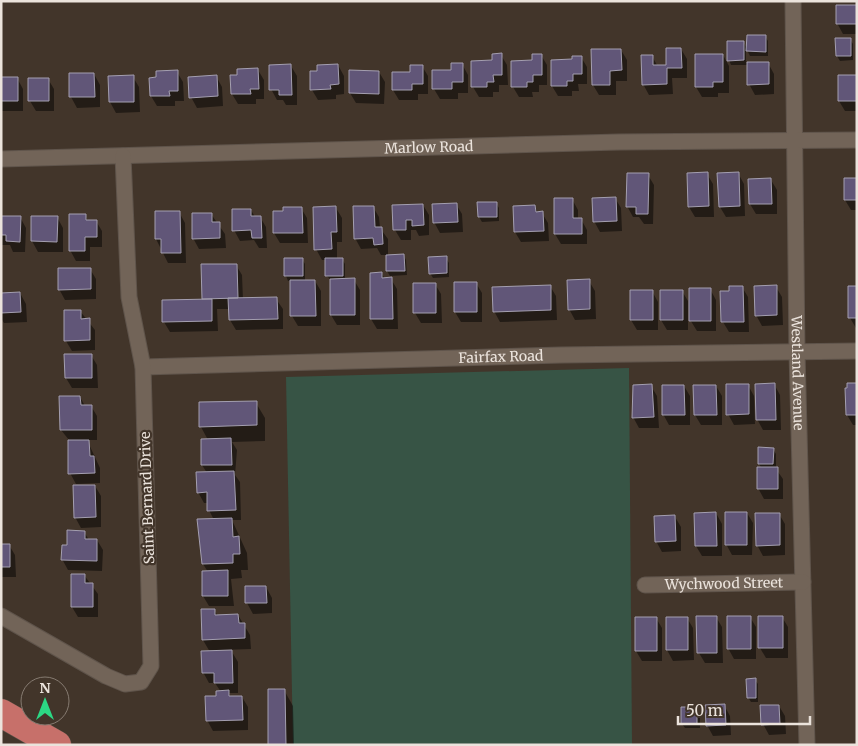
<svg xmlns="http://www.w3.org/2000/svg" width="858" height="746" font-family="Merriweather,serif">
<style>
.green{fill:#375445}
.shadow{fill:#0007}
.building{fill:#615678;stroke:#a49fb0}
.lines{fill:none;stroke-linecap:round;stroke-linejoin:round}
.street-casing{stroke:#5f544b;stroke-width:17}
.highway-casing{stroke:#5f544b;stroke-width:29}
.street{stroke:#726458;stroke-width:15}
.highway{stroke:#c7706a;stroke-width:28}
.labels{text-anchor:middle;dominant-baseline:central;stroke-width:4.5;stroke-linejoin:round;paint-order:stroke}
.street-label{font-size:14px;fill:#ebe3dc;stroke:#42352a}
</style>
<rect width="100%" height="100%" fill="#42352a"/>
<!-- green -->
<path class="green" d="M629 368 632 745H293L286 377Z"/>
<!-- shadow -->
<path class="shadow" d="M857 7V34H843L837 23Z
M765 36 768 41V56H750L746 48V63H768L774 74V94L755 95 749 84 748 65H731L729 60 743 42 748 50Z
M850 39 853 44V60L840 61 837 56Z
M681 49 687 59V78H672L673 94 649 95 643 84 652 56 658 67 667 66Z
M592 50H621L627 60V81H616V95H599L593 85Z
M501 55 507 65 508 85H499V92H493V97H479L473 87Z
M541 55 547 65V85H539V92H532L533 97H519L513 87Z
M723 55 729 66V93H718V97H702L696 87Z
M581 57 587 67V84H578L579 91H572V96H558L552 86 573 60Z
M462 64 468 75V93H458V99H440L434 89Z
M338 65 344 76V94L336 95V99L318 100 312 90 318 72Z
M291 66 297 76V105H286L283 100H277L271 89Z
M422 66 428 76V94H418V100H399L393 90V73H412Z
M258 70 264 80V99H256V104H238L232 94Z
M350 71 379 72 385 82 384 104 356 103 350 93Z
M177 72 183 82 184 101H175V106H157L151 96Z
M94 74 100 85V107L77 108 71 97V75Z
M216 76 222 87 223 106 197 108 191 97Z
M110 77H133L139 87 140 112 116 113 110 102Z
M857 77V111H845L839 101Z
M1 78H17L23 89V111H1Z
M48 79 54 89V111H36L30 101Z
M738 173 744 184 745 216 726 217 720 207Z
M707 174 713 184 714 217H695L689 207Z
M648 175 654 185 653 224H644L639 217H633L627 206Z
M857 179V210H851L845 200Z
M771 180 777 190V214H756L750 204Z
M615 198 621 208 622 231 600 232 594 221Z
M572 199 578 210V219H581L587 230V244H561L555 234V200Z
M496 203 499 208V221L482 222 479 217 478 204Z
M456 204 462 214 463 232 440 233 434 222Z
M423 205 429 215V235L419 236 416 230H411V240H401L395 230Z
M535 206 538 213H542L548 223 549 241 521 242 515 232Z
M373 207 379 217 380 228 388 239V256H404L406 260 407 275 390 276 387 271V255H381L377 248 361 249 355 238Z
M301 208 307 218 308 243H280L274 233 284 212Z
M336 208 342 218V242H337V259H342L345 264V280H354L360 290V325H337L331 315V280L326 275V260H322L316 249Z
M251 210 255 217H260L266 227 267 248H259L254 240 240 241 234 230Z
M179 212 185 223 186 263H168L156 239Z
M211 214 225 234 226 248 199 249 193 238Z
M85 215 88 221H96L102 231V247H90V261H76L70 250Z
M1 217H20L26 228 25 252H13L10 245H1Z
M32 217H57L63 228V252H38L32 241Z
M446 258 449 263V277L433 278 430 273Z
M302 259 305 264V281H315L321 291V326H298L292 316 291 281H288L286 276Z
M236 265 242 275 243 300 276 299 283 309V329L236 330 230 320V309H217L218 331 170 332 164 322 203 300V266Z
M90 269 96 279V299L65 300 59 289Z
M382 274 385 279H391L397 289 398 329H377L371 319Z
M589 281 595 291 596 319 575 320 569 309Z
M476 283 482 293V322H461L455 312Z
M435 284 441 294 442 323H421L415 313Z
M550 286 556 296 557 320 500 322 494 311Z
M742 287 748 297 749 332H729L723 322 731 292Z
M776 287 782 297 783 325 762 326 756 315Z
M857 287V328H856L850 318Z
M710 289 716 300V331H697L689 318Z
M652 291 658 302V330H637L631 320Z
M682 291 688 301V330H667L661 320Z
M20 293 26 304 27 322 4 323 1 318V294Z
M80 311 95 330V350L72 351 66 341Z
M91 355 97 365 98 388H72L66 378 65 356Z
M774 384 780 395 781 430H763L757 419Z
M857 384V425H853L847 415Z
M748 385 754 396 755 424 734 425 728 414Z
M651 386 657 396 659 428H639L633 417Z
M684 386 690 396V425H669L663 414Z
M716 386 722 396V425H701L695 415Z
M80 397 85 406H91L97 416V440H87L100 468V483L76 484 70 473 69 440 61 430Z
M256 403 265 418V441L232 442 237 450 235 475 240 482 241 520H232L247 553 248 570H241L242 578 231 579 234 606H209L203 596 208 572 203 564 199 520H214L209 510 208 503H204L198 492 207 473 202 465 208 440 201 427Z
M773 449 776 454V469L783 479V499H764L758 488 762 469 759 464Z
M95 486 101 496V527L81 528 75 517Z
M716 513 722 524V556H702L696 546Z
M747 513 753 523 752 555H732L726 544Z
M779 514 785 524V555L763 556 757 545Z
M675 517 681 527V551L662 552 656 541Z
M84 532 89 540H97L103 550 102 571 68 570 62 559 68 547Z
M1 545H9L15 555 16 577H1Z
M84 575 98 594V617H78L72 607Z
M266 587 272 598V613L253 614 247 603 246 588Z
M214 610 218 616 238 615 250 635 251 649 220 650V652H232L238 662V693H229L231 697H242L248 707V730L213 731 207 720 221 692 215 683H209L203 672 210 652 203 640Z
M698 617H716L722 627 723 663H705L699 653Z
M750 617 756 627V659H734L728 648Z
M782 617 788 627V658H766L760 648Z
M656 618 662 628V661H642L636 651Z
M667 618H687L693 628 694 660 673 661 667 650Z
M755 680 758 684V702H751L748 697Z
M284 690 293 706 294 745H269Z
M724 705 730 716 731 735 713 736 707 725Z
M779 706 785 716 786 734 769 735 763 724Z
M697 709 700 714V728H685L682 724Z"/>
<!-- building -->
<path class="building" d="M836 5H857V24H836Z
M747 35H766V52L746 51Z
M835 38H851V56H836Z
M727 41H744V60L727 61Z
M666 48H681L682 68H667V84L642 85 641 55H653V65H666Z
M591 49H621L622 70 610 71V85H592Z
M502 53V75H493L494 82H487V87H471V61L492 60V54Z
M532 54H542V75H533V82H527V87H511V61L532 60Z
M695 54H723V82H713V87H695Z
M572 56H582V74H573V81H567V86H551V60L572 59Z
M747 62H769V84L747 85Z
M451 63H463V82H452V89H432V70H451Z
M291 64 292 95H279V90H269V65Z
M338 64 339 84 330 85 331 89 310 90V71H317V65Z
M410 65H423V84H412V90H392V72H410Z
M258 68 259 89H250L251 94H231L230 75H237V69Z
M178 70V91H169L170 96H150L149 78 156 77V71Z
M349 70 379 71V94L349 93Z
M69 73H94L95 97H69Z
M134 75V102H109L108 76Z
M217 75 218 96 189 98 188 77Z
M838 75H857V101H838Z
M1 77H18V101H1Z
M28 78H49V101H28Z
M708 172 709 206 688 207 687 173Z
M739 172 740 206 719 207 717 173Z
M627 173H649L648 214H636V207H626Z
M771 178 772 204H749L748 179Z
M844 178H857V200H844Z
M616 197 617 221 593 222 592 198Z
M554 198H573V218H582V234H554Z
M477 202H497V217H478Z
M457 203 458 222 433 223 432 204Z
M423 204 424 225 412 226V220H406V230H393L392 205Z
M535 205 536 212 543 211 544 231 514 232 513 206Z
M336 206 337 232H331L332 249 314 250 313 207Z
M353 206H374L375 227H382L383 244 374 245 373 238 354 239Z
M283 207H302L303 233H273V211H283Z
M232 209H251V216H261L262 238H252L251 230 232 231Z
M155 211H180L181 253H161V239H155Z
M192 213H212V222H220V238L192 239Z
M69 214H86V220H97V237H85V251H69Z
M1 216H21L20 242 6 241V235H1Z
M31 216H58L57 242 31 241Z
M404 254 405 271H386V255Z
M447 256V273L429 274 428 257Z
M284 258H303V276H284Z
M325 258H343V276H325Z
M201 264H237L238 298 202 299Z
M58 268H91V289L58 290Z
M382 272V278L392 277 393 319H370V273Z
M355 278V315H330V279Z
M590 279V309L568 310 567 280Z
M290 280H315L316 316H290Z
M454 282H477V312H454Z
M413 283H436V313H413Z
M551 285V310L493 312 492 287Z
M777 285V315L755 316 754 286Z
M729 286H743L744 322H721L720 291H729Z
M848 286H857V318H848Z
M689 288H711V321H689Z
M630 290H653V320H630Z
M660 290H683V320H660Z
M20 292 21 312 1 313V293Z
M277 297 278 319 229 320 228 298Z
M212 299V321L162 322V300Z
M64 310H81V319L90 318V340L64 341Z
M64 354H92V378H65Z
M775 383 776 420H756L755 384Z
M847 383H857V415H846L845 388H847Z
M652 384 654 417 632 418 633 385Z
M726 384H749V414L726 415Z
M662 385H684L685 415H662Z
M693 385H716L717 415H694Z
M59 396H80L81 405H92V430H60Z
M257 401V425L199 427V402Z
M231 438 232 465H201V439Z
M68 440H89L90 456H94L95 473 68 474Z
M758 447 774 448 773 464H758Z
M757 467H778V489H757Z
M234 471 236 510 207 511V492L197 493 196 472Z
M73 485H95L96 517 74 518Z
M716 512 717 546H695L694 513Z
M725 512H747V545H725Z
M755 513H780V545L756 546Z
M675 515 676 541 655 542 654 516Z
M232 518 233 537 239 536 240 554H233V563L202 564 197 519Z
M67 530 85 531V539H97V561L61 560 62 545H67Z
M1 544H10V567H1Z
M228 570V596H202V571Z
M71 574H85V583H93V607H71Z
M245 586H266L267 603H245Z
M201 609H215V615L238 614 239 623H245V638L202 640Z
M696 616H717V653H697Z
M727 616H751V649H727Z
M758 616H783V648H758Z
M635 617H657V651H635Z
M666 617H688V650H666Z
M232 650 233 683H214V673H202L201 651Z
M756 678V698H747L746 679Z
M268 689H285L286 745H268Z
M229 690V696H242L243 720 206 721 205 696H216V691Z
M725 704 726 725 706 726 705 705Z
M760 705H779L780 724 761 725Z
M681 707H697V724H681Z"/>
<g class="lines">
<!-- street casing -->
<g class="street-casing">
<g id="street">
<path id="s1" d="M793 1 797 352 807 745"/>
<path id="s2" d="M1 159 619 142 857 140"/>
<path id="s3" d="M143 367 561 355 857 351"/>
<path id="s4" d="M645 585 803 582"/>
<path d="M1 616 106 676 125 684 141 682 151 666 143 367 129 297 123 156"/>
</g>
</g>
<!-- highway casing -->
<g class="highway-casing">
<path id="highway" d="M1 713 57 745"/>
</g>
<!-- street -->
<use href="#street" class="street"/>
<!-- highway -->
<use href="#highway" class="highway"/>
</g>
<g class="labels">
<!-- street labels -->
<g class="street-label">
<text stroke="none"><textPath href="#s2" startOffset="428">Marlow Road</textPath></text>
<text stroke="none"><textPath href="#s3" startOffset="358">Fairfax Road</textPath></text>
<text stroke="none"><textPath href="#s1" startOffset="372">Westland Avenue</textPath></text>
<text transform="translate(147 498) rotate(-92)">Saint Bernard Drive</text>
<text stroke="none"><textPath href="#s4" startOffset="79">Wychwood Street</textPath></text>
</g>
</g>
<!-- border -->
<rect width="858" height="746" fill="none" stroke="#ebe3dc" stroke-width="5"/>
<!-- north arrow -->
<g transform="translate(45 701)"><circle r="24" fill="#42352a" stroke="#867b71"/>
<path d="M0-4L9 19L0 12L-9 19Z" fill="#2cd884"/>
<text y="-8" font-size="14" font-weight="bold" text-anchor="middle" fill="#ebe3dc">N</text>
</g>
<!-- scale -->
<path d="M678 716v8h132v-8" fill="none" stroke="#ebe3dc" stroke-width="2.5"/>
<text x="686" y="716" font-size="15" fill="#ebe3dc" stroke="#42352a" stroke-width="4" paint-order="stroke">50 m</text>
</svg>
